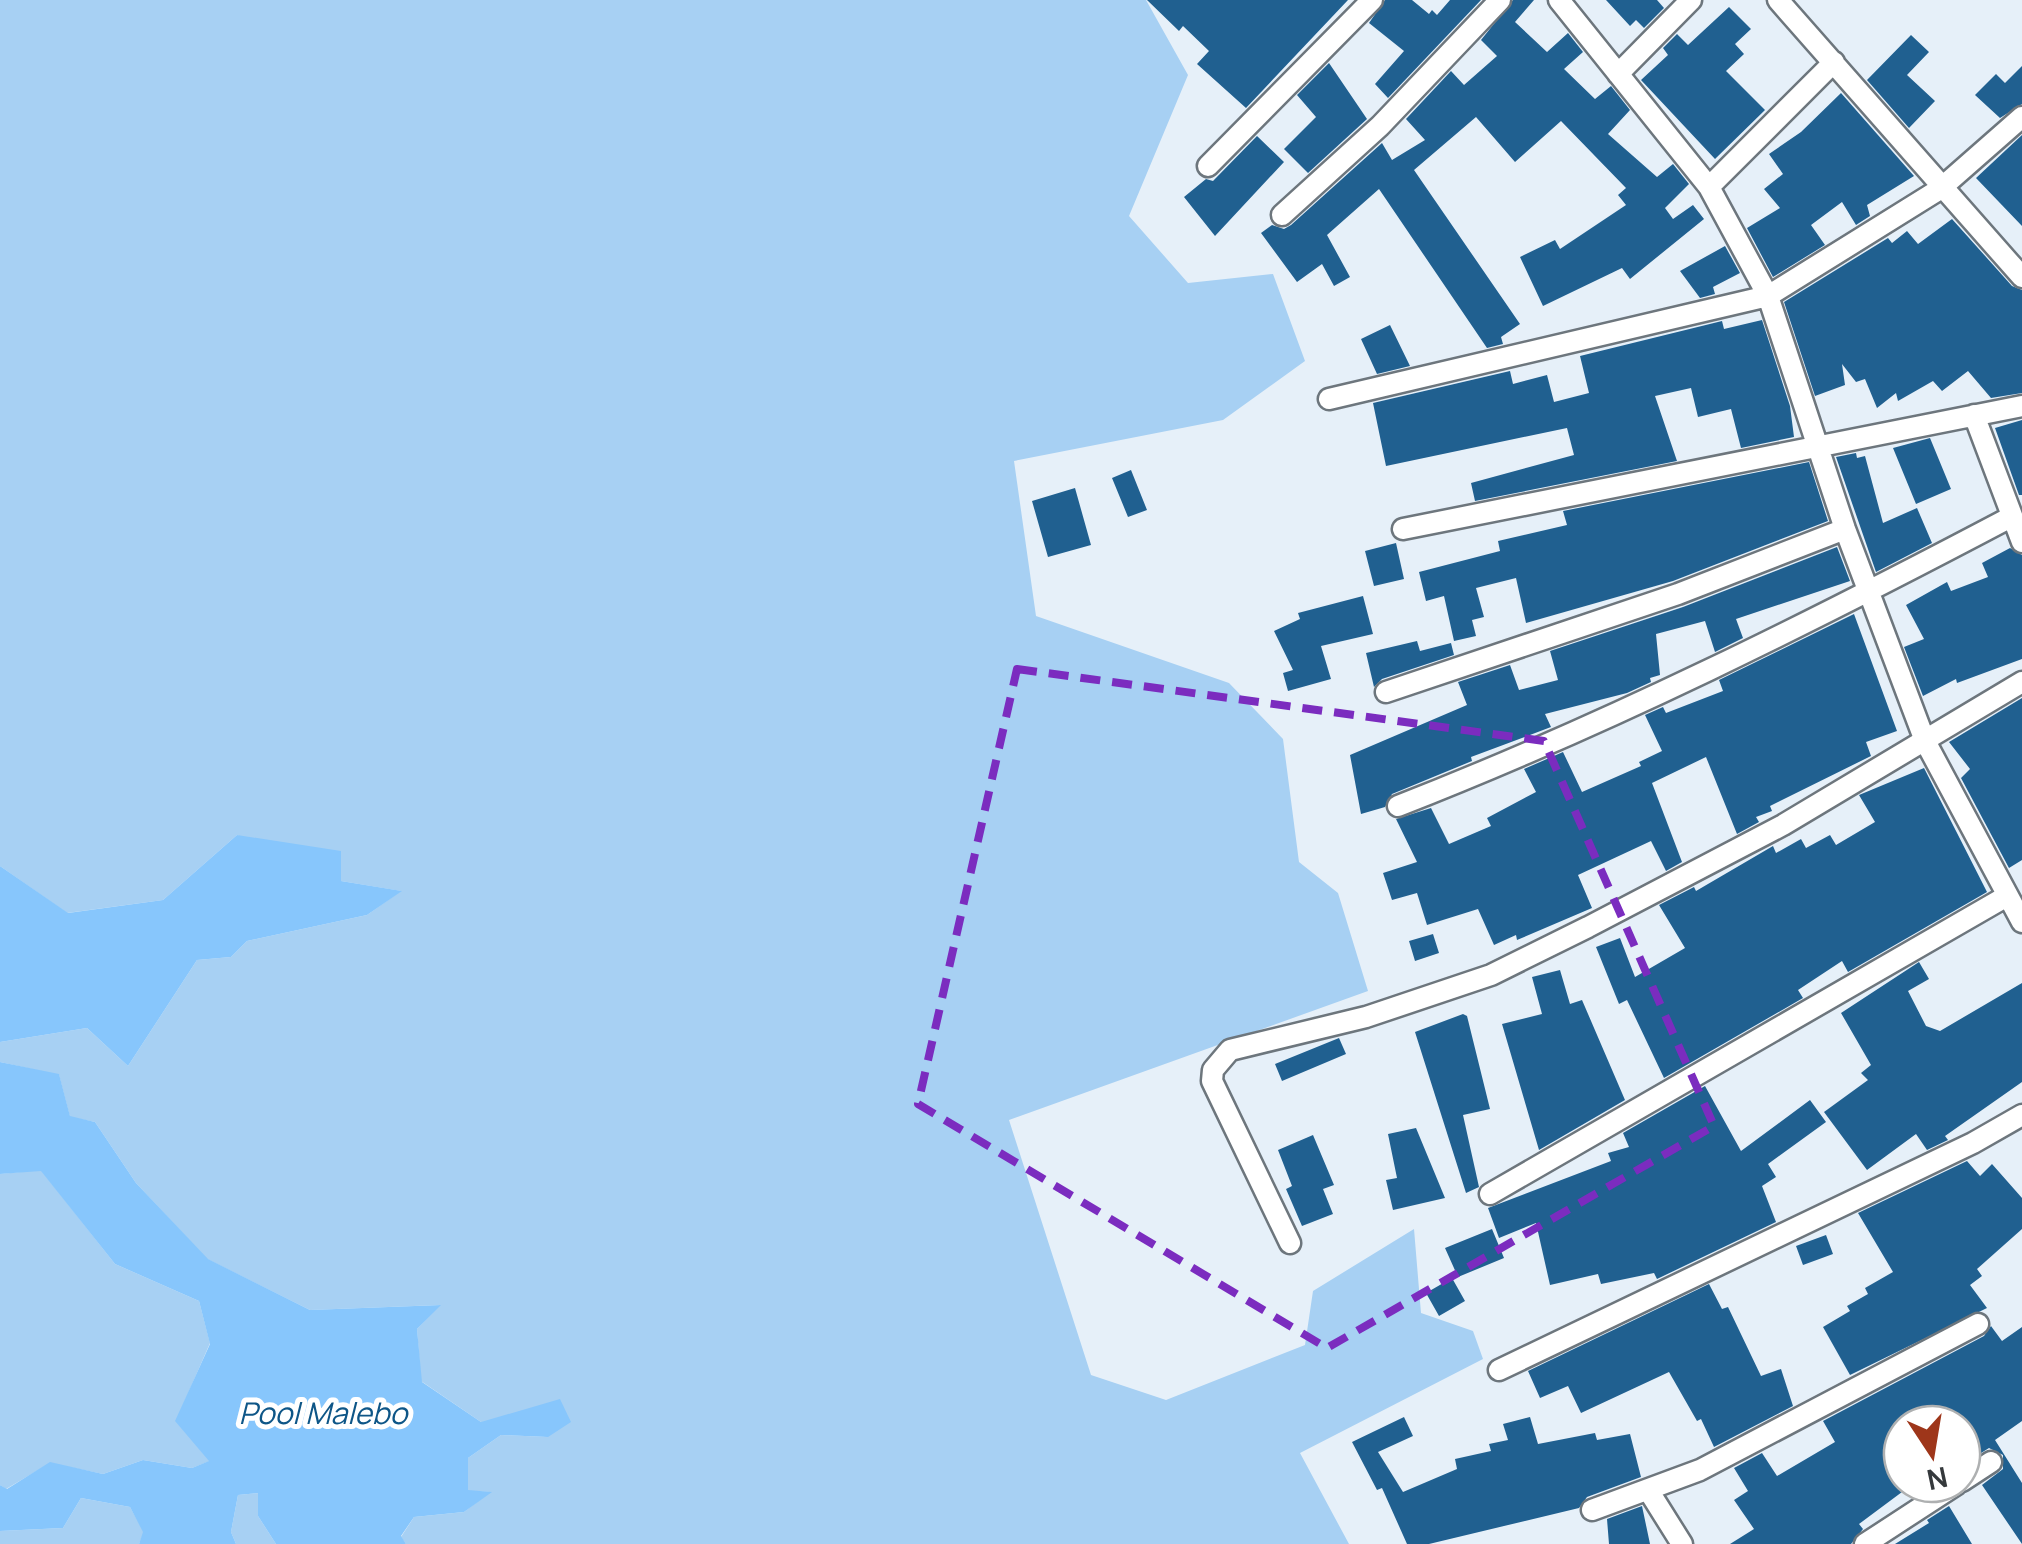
<svg xmlns="http://www.w3.org/2000/svg" width="2022" height="1544" font-family="Manrope,sans-serif">
<style>
.green{fill:#a7d0f3}
.water{fill:#87c6fc}
.building{fill:#206090}
.lines{fill:none;stroke-linecap:round;stroke-linejoin:round}
.street-casing{stroke:#6d767d;stroke-width:25}
.street{stroke:#fff;stroke-width:20}
.marked{fill:none;stroke:#7b2cbf;stroke-width:8;stroke-dasharray:20 12;stroke-linejoin:round}
.labels{text-anchor:middle;dominant-baseline:central;stroke-width:10;stroke-linejoin:round;paint-order:stroke}
.water-label{font-size:30px;font-style:italic;fill:#0e5687;stroke:#fff}
</style>
<rect width="100%" height="100%" fill="#e6f0f9"/>
<!-- green -->
<path class="green" d="M0 0H1146L1188 75 1129 216 1188 283 1273 274 1305 361 1223 420 1014 461 1036 616 1229 683 1283 739 1299 862 1338 893 1368 991 1009 1120 1091 1375 1166 1400 1305 1345 1313 1291 1414 1229 1421 1313 1473 1331 1483 1359 1300 1453 1349 1544H406L401 1537 414 1517 464 1512 490 1492 468 1491V1458L501 1435 548 1437 481 1422 421 1381 417 1329 440 1305 310 1310 207 1259 136 1183 95 1122 70 1117 59 1075 0 1062V1042L87 1028 128 1066 197 960 231 957 247 941 367 915 401 891 341 881 237 835 163 900 67 913 0 866Z
M41 1170 115 1264 199 1301 210 1343 176 1421 210 1461 192 1468 143 1460 103 1474 50 1463 6 1489 0 1485V1174Z
M259 1493 258 1516 276 1544H236L231 1532 238 1495Z
M81 1498 130 1507 144 1532 139 1544H0V1531L63 1528Z"/>
<!-- water -->
<path class="water" d="M237 835 341 851V881L402 891 367 915 247 941 231 957 197 960 128 1066 87 1028 0 1042V866L68 913 163 900Z
M0 1062 59 1074 70 1116 95 1122 136 1183 208 1259 310 1310 441 1305 417 1329 422 1382 481 1422 560 1399 571 1422 548 1437 501 1435 468 1458V1490L492 1492 464 1512 414 1517 401 1536 406 1544H276L258 1516V1493L238 1495 231 1532 236 1544H139L143 1532 130 1507 81 1498 63 1528 0 1531V1485L7 1489 50 1462 103 1474 143 1460 192 1468 209 1461 175 1421 210 1344 199 1301 115 1264 41 1171 0 1174Z"/>
<!-- building -->
<path class="building" d="M1147 0H1348L1246 108 1197 64 1209 51 1183 26 1179 31Z
M1385 0H1412L1429 14 1432 10 1437 15 1450 0H1481L1388 98 1375 84 1404 51 1369 23Z
M1513 0H1534L1515 22 1547 52 1568 33 1583 52 1564 69 1595 99 1611 86 1630 110 1608 134 1657 177 1673 164 1689 184 1665 208 1673 219 1693 205 1704 219 1630 279 1622 268 1543 306 1520 257 1555 240 1560 249 1626 205 1618 195 1626 188 1561 121 1515 162 1476 117 1414 170 1520 324 1501 337 1503 344 1487 348 1379 189 1327 235 1350 277 1334 286 1322 264 1297 282 1261 233 1272 225 1284 229 1291 225 1382 143 1392 160 1425 140 1406 119 1451 71 1464 85 1497 56 1481 40Z
M1606 0H1657L1664 8 1644 28 1636 20 1630 26Z
M1729 7 1751 29 1735 44 1744 54 1726 71 1765 110 1715 159 1641 80 1668 55 1663 48 1677 34 1688 45Z
M1911 35 1929 52 1907 75 1935 101 1909 128 1867 80Z
M1329 63 1367 119 1308 173 1284 149 1316 117 1297 95Z
M2022 66V104L2000 118 1975 95 1996 74 2005 83Z
M1841 93 1914 176 1867 205 1870 216 1856 225 1842 202 1811 225 1825 245 1773 277 1747 228 1780 208 1764 189 1783 174 1769 154 1801 132Z
M2022 135V226L1976 178Z
M1257 136 1284 162 1215 236 1184 197 1206 179 1213 181Z
M1952 219 2012 286 2022 290V393L1991 398 1968 371 1942 391 1933 381 1898 401 1896 393 1877 408 1865 379 1856 382 1842 364 1845 385 1815 396 1784 302 1888 238 1892 243 1907 231 1918 244Z
M1725 246 1740 273 1713 287 1715 294 1700 298 1680 271Z
M1762 320 1790 406 1794 437 1741 448 1731 409 1698 417 1691 388 1655 396 1677 461 1475 501 1471 483 1574 455 1567 428 1386 466 1373 403 1510 371 1513 384 1547 375 1554 402 1589 393 1580 356 1722 321 1724 329Z
M1390 325 1410 366 1377 374 1361 339Z
M2022 420V495H2019L1995 428Z
M1930 438 1951 489 1916 504 1893 448Z
M1856 453 1857 458 1865 456 1883 523 1917 508 1932 543 1876 572 1836 457Z
M1809 462 1828 521 1673 581 1526 623 1516 578 1476 588 1484 617 1472 620 1476 636 1454 641 1444 596 1426 601 1419 572 1500 551 1498 541 1567 525 1563 511Z
M1131 470 1147 510 1128 517 1112 478Z
M1075 488 1091 545 1048 557 1032 501Z
M1396 543 1404 579 1374 586 1365 551Z
M1837 547 1850 581 1736 619 1743 638 1715 652 1705 621 1656 634 1660 675 1650 678 1651 682 1627 693 1545 714 1551 727 1471 757 1472 761 1392 794 1385 807 1361 814 1350 755 1467 705 1458 682 1510 665 1519 690 1558 680 1550 651 1683 607Z
M2010 548 2022 555V659L1957 683 1956 679 1923 696 1904 647 1924 639 1906 605 1947 582 1951 591 1988 577 1982 563Z
M1363 596 1373 634 1321 646 1331 679 1288 691 1283 673 1293 670 1274 631 1300 619 1298 613Z
M1854 614 1897 731 1866 742 1871 756 1770 806 1772 811 1756 817 1759 822 1737 834 1706 757 1652 783 1682 862 1666 871 1651 841 1578 875 1592 908 1517 940 1516 935 1494 945 1478 909 1427 925 1417 893 1392 900 1383 873 1417 862 1396 819 1431 808 1449 844 1491 826 1487 818 1536 792 1524 769 1563 752 1582 792 1641 766 1639 762 1662 751 1645 715 1663 707 1666 713 1723 691 1719 680Z
M1417 641 1420 651 1451 643 1454 655 1382 679 1374 687 1366 653Z
M2022 698V860L2009 868 1961 778 1970 769 1949 742Z
M1924 768 1987 892 1848 972 1842 961 1798 990 1803 998 1664 1078 1627 1000 1619 1004 1596 947 1620 938 1635 977 1685 948 1659 905 1694 887 1696 891 1773 846 1776 853 1801 839 1806 848 1830 835 1836 845 1875 822 1859 795Z
M1433 934 1439 953 1415 961 1409 941Z
M1919 962 1929 979 1908 991 1926 1026 1940 1031 2022 983V1082L1945 1136 1948 1140 1927 1150 1916 1134 1867 1170 1824 1112 1868 1080 1861 1073 1871 1065 1841 1013Z
M1560 970 1570 1004 1582 1000 1625 1100 1539 1150 1502 1024 1542 1014 1532 977Z
M1463 1014 1467 1016 1490 1109 1463 1115 1479 1187 1466 1193 1415 1032Z
M1339 1038 1346 1054 1282 1081 1275 1064Z
M1705 1086 1741 1151 1810 1100 1826 1122 1768 1164 1776 1177 1762 1186 1776 1222 1657 1279 1654 1273 1601 1284 1598 1274 1550 1285 1536 1223 1499 1238 1488 1208 1611 1161 1608 1153 1629 1147 1623 1133Z
M1416 1128 1445 1198 1393 1210 1386 1180 1397 1178 1388 1134Z
M1313 1135 1334 1185 1323 1189 1333 1214 1302 1226 1286 1189 1292 1186 1278 1150Z
M1967 1161 1980 1176 1992 1164 2022 1198V1229L1977 1269 1982 1276 1970 1285 1987 1308 1850 1375 1823 1327 1850 1311 1847 1306 1868 1294 1865 1288 1893 1272 1858 1213Z
M1492 1229 1504 1258 1458 1277 1445 1248Z
M1826 1235 1833 1254 1803 1265 1796 1246Z
M1452 1278 1465 1301 1439 1316 1426 1293Z
M1709 1284 1722 1309 1728 1307 1761 1376 1781 1369 1793 1406 1714 1447 1701 1419 1697 1421 1669 1372 1581 1413 1568 1386 1540 1398 1528 1371Z
M1991 1326 2002 1341 2022 1327V1421L1995 1440 2022 1483V1544L1982 1485 2003 1469V1455L1989 1448 1962 1465V1424H1902V1492L1859 1524 1863 1529 1851 1544H1730L1754 1529 1734 1500 1748 1491 1734 1468 1762 1453 1777 1476 1835 1442 1823 1421 1984 1336Z
M1404 1417 1413 1436 1378 1452 1403 1492 1457 1469 1455 1459 1491 1451 1489 1444 1508 1440 1503 1424 1530 1417 1538 1444 1595 1433 1597 1440 1630 1434 1641 1477 1587 1497 1579 1508 1429 1544H1407L1382 1488 1377 1490 1352 1442Z
M1642 1506 1650 1544H1609L1607 1519Z
M1949 1506 1972 1544H1895L1929 1523 1927 1520Z"/>
<g class="lines">
<!-- street casing -->
<g class="street-casing">
<path id="street" d="M1559 0 1709 187 1768 296 1845 529 1925 741 2022 922
M1778 0 2022 277
M1618 74 1691 0
M1208 166 1372 0
M1709 187 1834 62
M1282 215 1380 126 1500 0
M1329 399 1768 296 1940 189 2022 117
M1974 415 2022 542
M1403 529 2022 406
M1386 692 1678 594 1845 529
M1398 806C1608 724 1812 622 2011 517
M1490 1194 2007 896
M1290 1243 1212 1081 1213 1070 1230 1050 1366 1017 1491 975 1588 927 1783 825 2022 682
M1499 1370 1973 1143 2022 1115
M1962 1481 1991 1462
M1650 1493 1682 1544
M1592 1510 1700 1470 1978 1324
M1865 1544 1957 1484"/>
</g>
<!-- street -->
<use href="#street" class="street"/>
</g>
<!-- marked area -->
<path class="marked" d="M1017 669 1544 741 1714 1126 1327 1348 918 1104Z"/>
<g class="labels">
<!-- water labels -->
<g class="water-label">
<text x="323" y="1412">Pool Malebo</text>
</g>
</g>
<!-- north arrow -->
<g transform="translate(1932 1454) rotate(168)"><circle r="48" fill="#ffffff" stroke="#aeb0b1" stroke-width="2.5"/>
<path d="M0-8L18 38L0 25L-18 38Z" fill="#9e361a"/>
<text y="-15" font-size="28" font-weight="bold" text-anchor="middle" fill="#35393c">N</text>
</g>
</svg>
